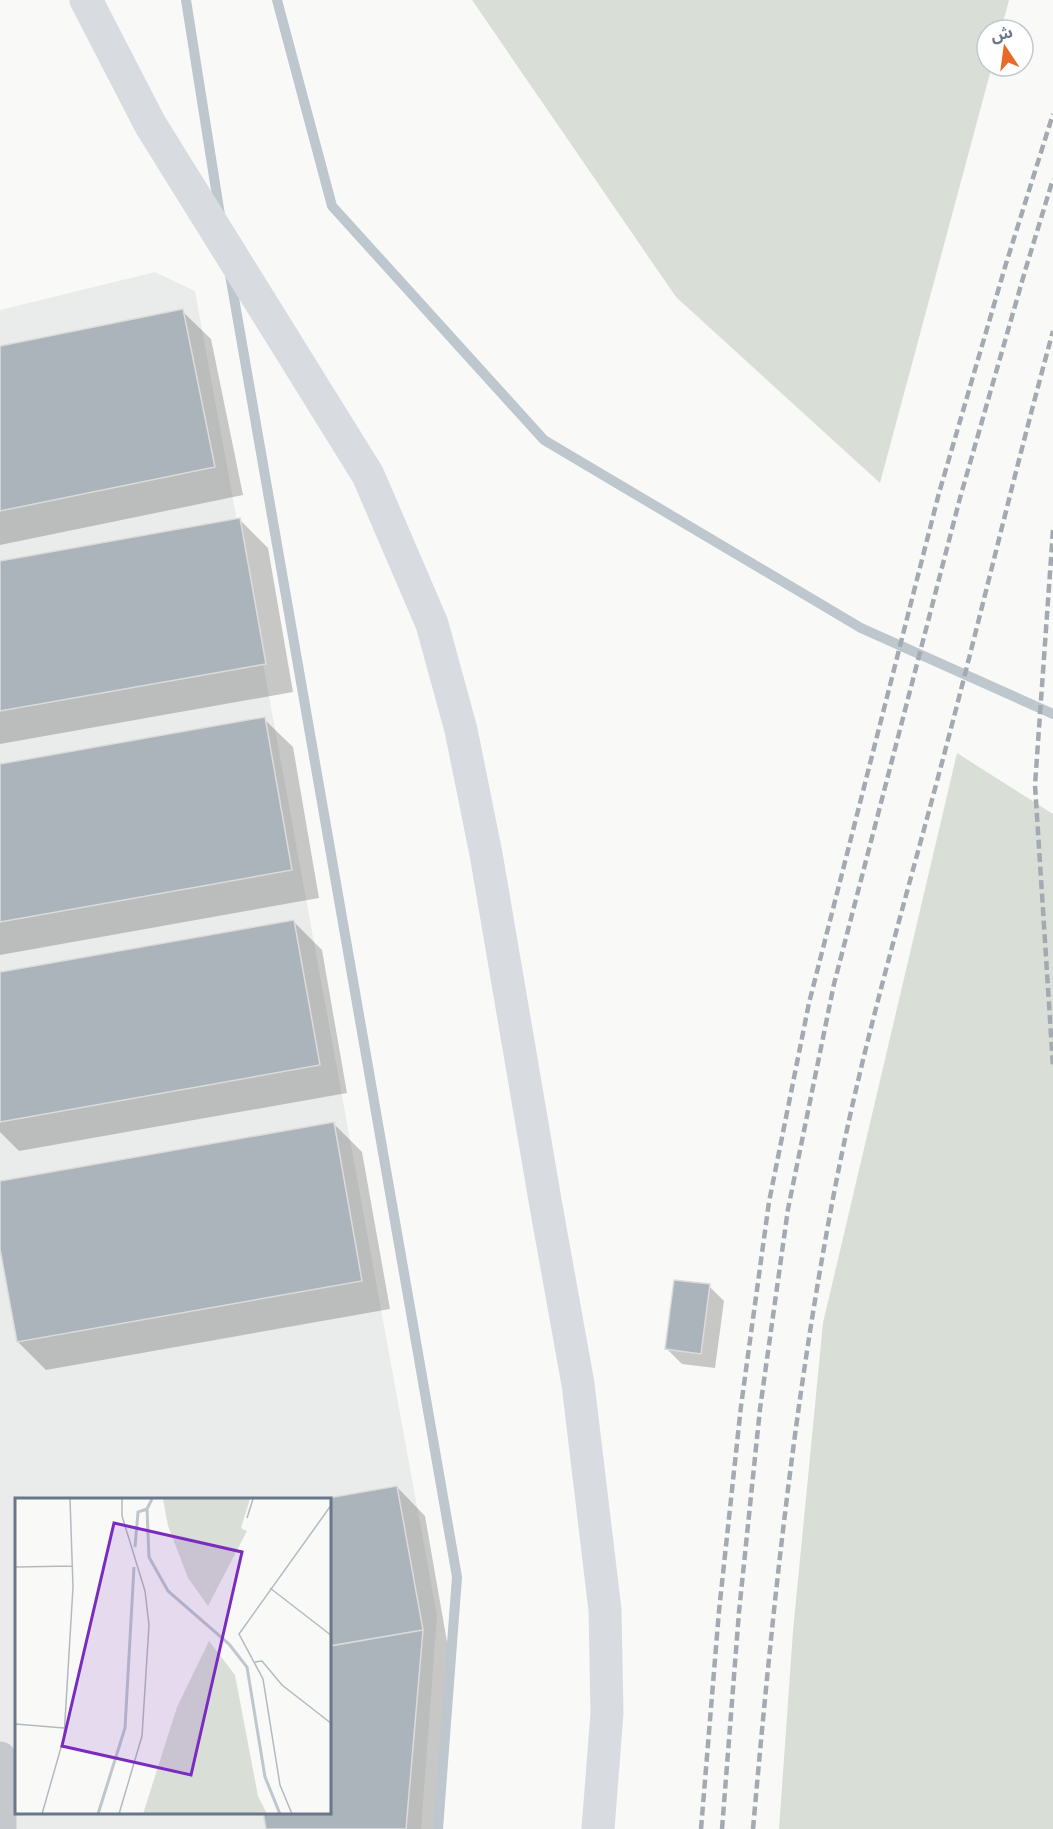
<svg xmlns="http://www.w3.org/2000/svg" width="1053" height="1829" font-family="'Archivo Narrow','Noto Sans Arabic',sans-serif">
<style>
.built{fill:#eaeceb;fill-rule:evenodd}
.green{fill:#d9dfd6}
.shadow{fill:#0003}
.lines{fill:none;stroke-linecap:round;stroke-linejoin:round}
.stream{stroke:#bdc7cd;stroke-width:10}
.building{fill:#abb3bb;stroke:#dbdcda;stroke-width:1.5}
.street{stroke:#c5c9cd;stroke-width:33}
.primary{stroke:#d8dce0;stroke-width:33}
.rail{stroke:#a4aab1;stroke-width:4.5;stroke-dasharray:9 4.5;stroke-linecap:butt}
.inset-river{fill:none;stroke:#bdc7cd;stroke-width:3}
.inset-road{fill:none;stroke:#b2bac1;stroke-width:1.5}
.view{fill:#7b2cbf;fill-opacity:0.15;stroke:#7b2cbf;stroke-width:3}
.inset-edge{fill:none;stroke:#687789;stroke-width:3}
</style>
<rect width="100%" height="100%" fill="#f9faf7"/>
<!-- built -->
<path class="built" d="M155 272 195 291 437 1616 421 1829H0V310ZM16 1499H330V1812H16Z"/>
<!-- green -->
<path class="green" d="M472 0H1009L1001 30H987V66H992L880 483 676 297Z
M957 753 1053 814V1829H779L793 1631 823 1323Z"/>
<!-- shadow -->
<path class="shadow" d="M182 311 211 339 243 495 0 545V348Z
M240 520 268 548 293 692 0 744V562Z
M264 719 293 747 319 898 0 955V765Z
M294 922 322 950 347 1093 19 1151 0 1132V974Z
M333 1123 362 1152 390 1309 46 1370 18 1342 0 1240V1182Z
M709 1286 724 1301 715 1368 682 1364 667 1349Z
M397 1487 425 1516 450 1659 437 1829H267L330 1812V1499Z"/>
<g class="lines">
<!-- stream -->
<path class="stream" d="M186 0 220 215
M277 0 332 206 544 440 861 628 1053 714
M230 275 457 1577 438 1829"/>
</g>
<!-- building -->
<path class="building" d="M183 309 215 467 0 511V346Z
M240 518 266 664 0 711V561Z
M265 717 292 870 0 922V764Z
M294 920 320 1065 0 1122V972Z
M334 1122 362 1281 17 1342 0 1249V1181Z
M674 1280 710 1284 701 1354 665 1349Z
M397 1486 423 1630 330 1646V1499H322Z
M423 1630 406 1829H266L263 1812H330V1646Z"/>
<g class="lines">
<!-- street -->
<path class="street" d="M0 1758V1829"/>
<!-- primary -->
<path class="primary" d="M86 0 150 124 368 475 432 624 461 730 486 854 546 1206 578 1384 605 1610 607 1713 598 1829"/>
<!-- rail -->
<path class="rail" d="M1053 530 1035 785 1053 1066
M701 1829 719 1611 741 1406 769 1202 809 1003 939 493 1005 267 1053 114
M722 1829 739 1612 760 1409 788 1209 834 984 960 498 1025 271 1053 179
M753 1829C772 1614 794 1400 835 1188 862 1047 903 909 940 770 979 624 1013 477 1053 331"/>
</g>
<!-- overview -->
<g transform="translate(15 1498)">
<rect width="316" height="316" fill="#f9faf7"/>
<path d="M148 1H235L226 30 232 33 193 108 173 80 153 28ZM194 143 220 177 243 298 252 316H128L162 209Z" fill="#d9dfd6"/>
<path class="inset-river" d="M132 11 134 59 153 93 214 146 232 169 250 279 265 316M120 49 123 14 132 11 137 1M83 316 110 230 119 69"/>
<path class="inset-road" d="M232 20 238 1M0 69 57 68M255 90 317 138M240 164 247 163 267 187 317 226M0 226 49 230M27 316 49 239 58 89 55 1M104 316 127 238 134 127 130 93 107 18V1M277 316 265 287 248 181 224 136 317 6"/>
<path class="view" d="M99 25 227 54 176 277 47 248Z"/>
<rect width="316" height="316" class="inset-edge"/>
</g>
<!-- north arrow -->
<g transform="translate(1005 48) rotate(347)"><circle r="28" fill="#ffffff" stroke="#c3c9d0" stroke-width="1.5"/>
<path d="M0-4.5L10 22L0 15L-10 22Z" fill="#e96928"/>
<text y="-9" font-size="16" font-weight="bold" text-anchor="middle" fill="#687789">ش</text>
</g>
</svg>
